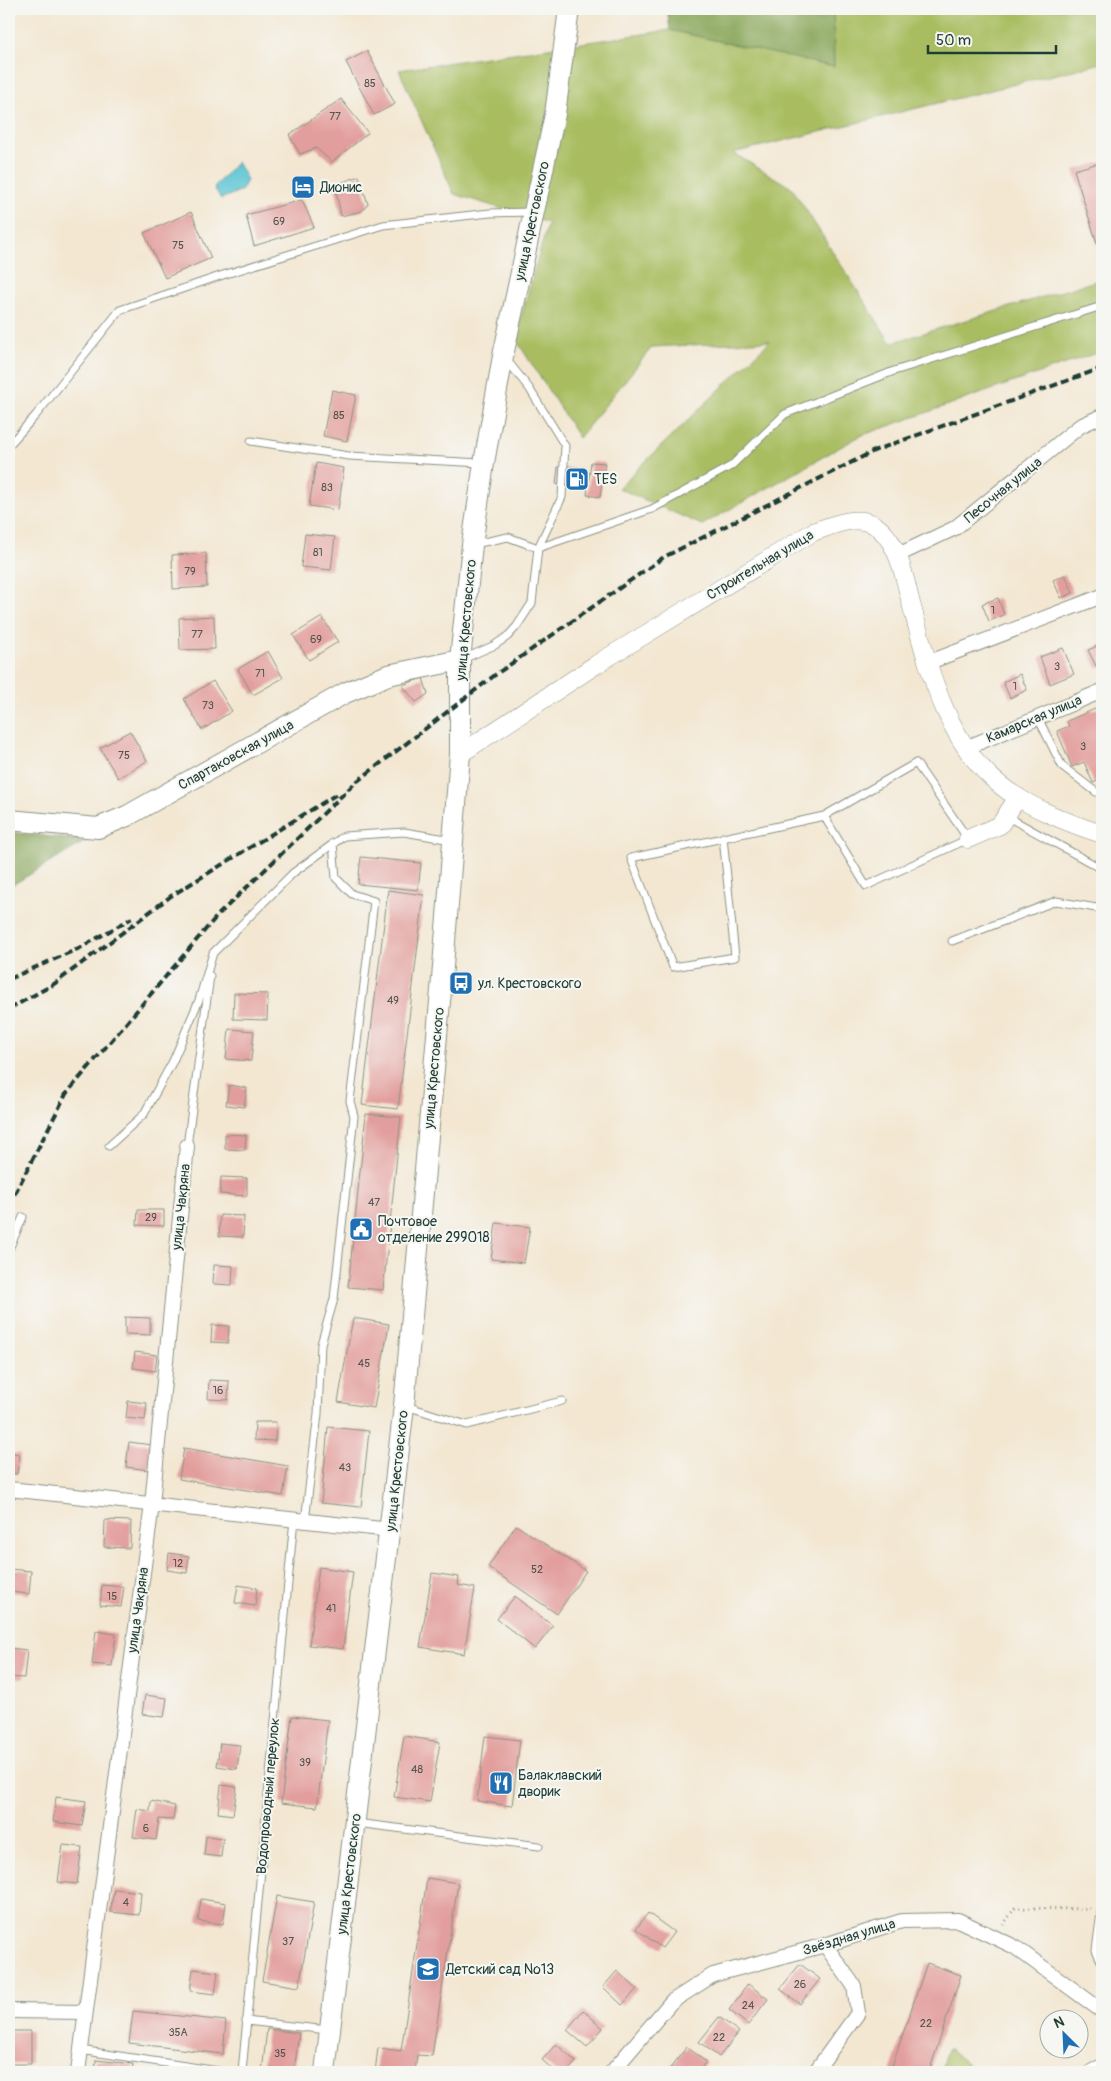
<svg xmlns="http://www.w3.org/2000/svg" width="1111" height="2081" font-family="Pangolin,sans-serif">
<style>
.green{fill:#a9bd60;stroke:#647d4a}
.forest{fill:#86a456;stroke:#527045}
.water{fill:#59c4d3;stroke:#3c8084}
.building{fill:#e29e9c}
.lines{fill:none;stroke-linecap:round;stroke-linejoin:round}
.service-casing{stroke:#899283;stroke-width:9}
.minor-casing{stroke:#899283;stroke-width:16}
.tertiary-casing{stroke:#899283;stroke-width:19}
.secondary-casing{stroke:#899283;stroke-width:22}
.path{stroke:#899283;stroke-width:3;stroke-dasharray:1 4;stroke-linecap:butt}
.service{stroke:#fff;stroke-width:7}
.minor{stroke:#fff;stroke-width:14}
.tertiary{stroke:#fff;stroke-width:18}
.secondary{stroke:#fff;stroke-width:20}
.rail{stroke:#1f3d34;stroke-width:4;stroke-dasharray:8 4;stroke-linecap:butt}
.labels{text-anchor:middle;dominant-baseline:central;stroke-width:4;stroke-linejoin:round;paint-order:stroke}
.number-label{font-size:11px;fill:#50554e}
.poi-label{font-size:14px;fill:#1f3d34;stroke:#f6f6f2;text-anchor:start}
.street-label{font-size:14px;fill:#1f3d34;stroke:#f6f6f2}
</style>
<rect width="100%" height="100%" fill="#f6f6f2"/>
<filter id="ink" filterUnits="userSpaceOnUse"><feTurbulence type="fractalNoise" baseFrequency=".02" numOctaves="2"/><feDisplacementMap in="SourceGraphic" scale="10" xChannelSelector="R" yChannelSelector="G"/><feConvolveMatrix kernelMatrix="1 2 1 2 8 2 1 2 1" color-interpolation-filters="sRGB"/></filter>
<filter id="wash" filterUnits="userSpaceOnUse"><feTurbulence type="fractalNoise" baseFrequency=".0096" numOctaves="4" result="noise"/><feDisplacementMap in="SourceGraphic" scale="20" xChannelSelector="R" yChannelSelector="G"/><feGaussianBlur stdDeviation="1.12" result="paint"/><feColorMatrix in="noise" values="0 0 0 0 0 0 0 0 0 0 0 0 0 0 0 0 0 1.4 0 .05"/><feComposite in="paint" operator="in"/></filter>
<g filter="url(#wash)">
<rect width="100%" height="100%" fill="#f3e7d2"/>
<!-- green -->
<path class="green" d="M833 9H1102V63L733 153 792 188 891 343 1102 279V351L860 436 702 525 618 488 770 341 652 347 579 438 515 338 548 223 454 194 399 70 670 30 834 67Z
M948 2048 967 2064 964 2072H941Z"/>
<!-- forest -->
<path class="forest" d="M667 9H833L834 67 670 30Z
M9 832 86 841 9 887Z"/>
<!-- water -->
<path class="water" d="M237 162 247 180 242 190 221 199 214 187Z"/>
<g id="blocks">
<!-- building -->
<path class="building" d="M367 51 395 104 374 115 346 62Z
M341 99 368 133 332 162 316 148 300 154 289 135Z
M1102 162V253H1100L1074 170Z
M359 176 368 204 362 211 341 216 335 185Z
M302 200 314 227 254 246 246 215Z
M191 212 211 258 165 278 144 233Z
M332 390 356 395 347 441 323 436Z
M591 462 605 463 600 497 587 495Z
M316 463 344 468 338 510 309 506Z
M558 467 584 470 583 487 556 484Z
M305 534 335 537 331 570 301 567Z
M206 553 207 587 173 589 172 555Z
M1065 575 1073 593 1061 598 1053 580Z
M998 598 1004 615 989 621 982 604Z
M214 616 215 649 180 650 179 618Z
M322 617 338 642 309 660 293 635Z
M1102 644V666L1097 668 1088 650Z
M1063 648 1074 674 1050 684 1040 657Z
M268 651 283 678 253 695 238 669Z
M1020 674 1027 690 1010 698 1003 682Z
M423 678 428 694 416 702 402 685Z
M213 681 232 711 202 730 184 699Z
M1102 706V779L1093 783 1084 762 1072 767 1057 731 1069 726 1067 721Z
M130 731 147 761 118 778 100 748Z
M361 857 421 863 418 890 358 884Z
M388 890 424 895 398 1109 362 1105Z
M234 993 268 994 267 1020 233 1019Z
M229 1029 254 1031 251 1061 226 1059Z
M229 1085 247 1088 244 1107 226 1105Z
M366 1114 401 1117 383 1290 348 1287Z
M225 1134 246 1135 245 1150 225 1149Z
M221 1177 247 1178V1196L220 1194Z
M138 1210H164V1226L137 1225Z
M220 1215 244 1216 243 1237 219 1236Z
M496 1223 530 1227 524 1263 491 1259Z
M214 1265 233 1266 232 1285 213 1284Z
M125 1317 150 1318V1335L125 1334Z
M353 1318 389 1324 374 1408 338 1402Z
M212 1325 229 1326 228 1343 211 1342Z
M135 1352 157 1355 155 1371 133 1368Z
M209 1380 229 1381 228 1400 208 1399Z
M128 1401 147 1403 145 1420 126 1418Z
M255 1422H276L275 1441 254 1440Z
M328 1427 369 1431 361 1507 321 1503Z
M129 1442 152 1445 149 1470 126 1467Z
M184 1448 288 1466 283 1496 179 1479Z
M9 1453 20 1454 17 1474 9 1473Z
M105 1520 131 1521 130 1548 104 1547Z
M516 1525 586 1571 557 1614 488 1567Z
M169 1553 189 1556 187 1573 167 1570Z
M319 1567 353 1572 343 1649 309 1645Z
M9 1569 31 1571 29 1594 9 1592Z
M432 1573 459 1577 458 1585 475 1588 464 1654 420 1647Z
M102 1585 124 1587 121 1607 100 1605Z
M238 1585 257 1588 255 1606 235 1603Z
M515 1596 553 1626 535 1649 497 1619Z
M96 1631 116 1634 112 1666 92 1664Z
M9 1648 27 1650 24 1678 9 1677Z
M145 1695 167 1698 164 1717 142 1714Z
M292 1716 328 1720 317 1807 281 1803Z
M404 1736 440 1742 430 1802 394 1797Z
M485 1736 520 1740 512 1806 477 1801Z
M220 1743 240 1745 237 1769 217 1766Z
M221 1785 237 1787 233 1815 218 1813Z
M56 1797 86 1801 82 1826 53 1822Z
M151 1801 175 1806 173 1820 159 1819 156 1840 133 1837 137 1809 150 1811Z
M206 1836 223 1838 221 1857 204 1855Z
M63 1845 82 1847 77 1884 58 1882Z
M427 1878 458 1883 432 2056 417 2055 415 2072H375L378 2048 401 2051Z
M114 1889 141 1892 139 1915 110 1912Z
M277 1896 314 1902 299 1987 262 1981Z
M201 1899 226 1903 223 1924 198 1921Z
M648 1913 674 1932 662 1948 636 1929Z
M927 1963 961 1975 929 2072H890Z
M800 1964 820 1979 800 2004 780 1989Z
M193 1969 218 1972 215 1994 190 1991Z
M617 1971 637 1989 622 2005 603 1987Z
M748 1984 768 1999 748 2025 729 2010Z
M583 2010 603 2028 587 2047 567 2030Z
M133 2011 226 2021 223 2054 129 2043Z
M719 2017 739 2032 719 2057 699 2042Z
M267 2029 299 2033 294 2072H262Z
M9 2031H31V2064H9Z
M556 2044 576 2062 567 2072H556L542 2060Z
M687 2047 706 2062 698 2072H667Z
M96 2060 133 2064 132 2072H95Z"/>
</g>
</g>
<g filter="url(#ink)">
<use href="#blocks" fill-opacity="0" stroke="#899283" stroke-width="1"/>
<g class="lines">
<!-- service casing -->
<g class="service-casing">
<path id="service" d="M506 359 529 388 565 446 562 497 538 548
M251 441 349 456 482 463
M9 445 36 415 120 310 223 275 383 225 490 213 531 212
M538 548 652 509 731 466 785 414 894 371 1102 306
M463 659 495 645 508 636 517 626 532 603 538 548 508 537 474 544
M1038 718 1062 766 1096 792
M1006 816 1102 869
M723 837 735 957 673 967 631 858 824 816 866 886 968 839 916 763 824 816
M952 941 1056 901 1102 909
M109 1146 144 1114 173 1061 199 1000 213 953 293 873 344 836 404 832 452 840
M187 1146 210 976
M9 1249 23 1217
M406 1406 467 1425 562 1401
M305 1521 318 1414 321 1344 334 1299 354 1116 350 1101 374 901 352 894 336 878 333 843
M356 1823 539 1846
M1102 1905 1096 1950 1102 1963
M246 2021 328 2030
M80 2050 225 2072
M242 2072 294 1519"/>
</g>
<!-- minor casing -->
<g class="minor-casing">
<path id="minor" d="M898 555 955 528 1080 426 1102 416
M927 663 1102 596
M966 748 1102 691
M9 1489 391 1530
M9 2011 85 2012
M78 2072 152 1504 187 1146
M612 2072 671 2002 713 1975 825 1945 902 1921 958 1920 1015 1947 1102 2011
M815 2072 858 2013 854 1986 825 1945
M1091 2072 1102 2066"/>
</g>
<!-- tertiary casing -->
<g class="tertiary-casing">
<path id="tertiary" d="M460 754 597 664 813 532C834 525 862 511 881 530 901 549 905 582 912 607 929 669 946 742 1000 785 1026 806 1070 824 1102 834
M968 839 1000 825 1018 797"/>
</g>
<!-- secondary casing -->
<g class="secondary-casing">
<path id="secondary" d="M9 820 98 828 127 816 345 693 388 675 460 660
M325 2072 404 1406 442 979 460 754V660L472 545 484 463 503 356 555 114 569 9"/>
</g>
<!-- path -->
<path class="path" d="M1003 1925 1015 1908 1085 1909 1092 1907"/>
<!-- service -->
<use href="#service" class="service"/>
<!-- minor -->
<use href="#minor" class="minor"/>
<!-- tertiary -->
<use href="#tertiary" class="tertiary"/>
<!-- secondary -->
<use href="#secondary" class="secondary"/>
<!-- rail -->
<path class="rail" d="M9 979 80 948 132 918
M9 1009 54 984 171 896 337 794
M9 1205 66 1094 217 916 355 783 495 675 664 557 876 450 1102 368"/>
</g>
</g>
<!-- icons -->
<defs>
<g id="hotel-square" transform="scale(1.25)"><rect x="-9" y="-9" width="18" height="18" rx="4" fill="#1f6fb2" stroke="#f6f6f2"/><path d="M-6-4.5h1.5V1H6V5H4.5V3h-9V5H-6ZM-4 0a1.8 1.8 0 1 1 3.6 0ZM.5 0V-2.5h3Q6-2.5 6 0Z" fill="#fff"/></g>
<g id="fuel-square" transform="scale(1.25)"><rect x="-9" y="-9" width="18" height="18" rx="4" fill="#1f6fb2" stroke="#f6f6f2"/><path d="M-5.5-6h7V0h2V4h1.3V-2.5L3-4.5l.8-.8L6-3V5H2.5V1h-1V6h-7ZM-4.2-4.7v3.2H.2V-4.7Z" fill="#fff"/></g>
<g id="bus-square" transform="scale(1.25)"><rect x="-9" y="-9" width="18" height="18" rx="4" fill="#1f6fb2" stroke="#f6f6f2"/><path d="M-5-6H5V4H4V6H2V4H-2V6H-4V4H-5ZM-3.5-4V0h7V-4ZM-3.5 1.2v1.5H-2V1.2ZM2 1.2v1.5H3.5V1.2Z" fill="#fff"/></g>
<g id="civic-square" transform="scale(1.25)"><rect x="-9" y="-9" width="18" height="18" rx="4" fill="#1f6fb2" stroke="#f6f6f2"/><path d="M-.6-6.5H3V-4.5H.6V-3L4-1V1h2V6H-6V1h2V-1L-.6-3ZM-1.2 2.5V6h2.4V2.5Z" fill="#fff"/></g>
<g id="restaurant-square" transform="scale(1.25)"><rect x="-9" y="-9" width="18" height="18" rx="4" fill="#1f6fb2" stroke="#f6f6f2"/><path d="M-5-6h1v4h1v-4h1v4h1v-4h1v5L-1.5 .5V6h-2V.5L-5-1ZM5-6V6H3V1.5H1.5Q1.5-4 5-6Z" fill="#fff"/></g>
<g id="school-square" transform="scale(1.25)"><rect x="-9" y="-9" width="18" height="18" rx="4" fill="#1f6fb2" stroke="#f6f6f2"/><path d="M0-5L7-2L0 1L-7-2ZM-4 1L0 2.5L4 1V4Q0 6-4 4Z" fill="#fff"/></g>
</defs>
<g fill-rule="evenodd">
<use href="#hotel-square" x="303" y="187"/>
<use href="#fuel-square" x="577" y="479"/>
<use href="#bus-square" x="461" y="983"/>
<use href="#civic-square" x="361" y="1229"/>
<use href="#restaurant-square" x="501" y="1783"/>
<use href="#school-square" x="428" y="1969"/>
</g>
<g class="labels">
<!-- number labels -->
<g class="number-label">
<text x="370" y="83">85</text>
<text x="335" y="116">77</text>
<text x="279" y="221">69</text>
<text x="178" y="245">75</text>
<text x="339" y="415">85</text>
<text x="327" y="487">83</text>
<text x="318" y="552">81</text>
<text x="190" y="571">79</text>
<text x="993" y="610">1</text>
<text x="197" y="634">77</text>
<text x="316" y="639">69</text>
<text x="1057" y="666">3</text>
<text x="260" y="673">71</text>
<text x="1015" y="686">1</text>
<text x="208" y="705">73</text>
<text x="1083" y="746">3</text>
<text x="124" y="755">75</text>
<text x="393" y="1000">49</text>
<text x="374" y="1202">47</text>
<text x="151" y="1217">29</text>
<text x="364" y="1363">45</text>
<text x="218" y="1390">16</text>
<text x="345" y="1467">43</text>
<text x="178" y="1563">12</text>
<text x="537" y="1569">52</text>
<text x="112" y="1596">15</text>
<text x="331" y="1608">41</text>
<text x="305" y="1762">39</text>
<text x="417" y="1769">48</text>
<text x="146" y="1828">6</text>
<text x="126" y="1902">4</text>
<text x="288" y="1941">37</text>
<text x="800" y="1984">26</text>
<text x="748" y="2005">24</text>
<text x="926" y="2023">22</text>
<text x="178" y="2032">35А</text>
<text x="719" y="2037">22</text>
<text x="280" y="2053">35</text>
</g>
<!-- poi labels -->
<g class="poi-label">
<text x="320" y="187">Дионис</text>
<text x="594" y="479">TES</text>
<text x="478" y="983">ул. Крестовского</text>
<text x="378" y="1221">Почтовое<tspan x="378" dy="16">отделение 299018</tspan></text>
<text x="518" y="1775">Балаклавский<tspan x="518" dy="16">дворик</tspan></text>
<text x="446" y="1969">Детский сад №13</text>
</g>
<!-- street labels -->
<g class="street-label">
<text transform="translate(532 221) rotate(-78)">улица Крестовского</text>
<text transform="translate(1003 490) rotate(-39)">Песочная улица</text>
<text transform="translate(760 565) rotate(-31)">Строительная улица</text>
<text transform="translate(466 620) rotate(-85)">улица Крестовского</text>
<text transform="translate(1034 719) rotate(-23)">Камарская улица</text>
<text transform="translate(236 755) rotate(-29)">Спартаковская улица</text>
<text transform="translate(434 1068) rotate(-85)">улица Крестовского</text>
<text transform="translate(181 1207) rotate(-84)">улица Чакряна</text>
<text transform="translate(397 1471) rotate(-84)">улица Крестовского</text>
<text transform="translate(138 1610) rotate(-82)">улица Чакряна</text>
<text transform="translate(268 1796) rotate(-85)">Водопроводный переулок</text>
<text transform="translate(349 1874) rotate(-83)">улица Крестовского</text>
<text transform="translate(849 1937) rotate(-17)">Звёздная улица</text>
</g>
</g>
<!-- margin -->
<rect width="1111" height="2081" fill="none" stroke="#f6f6f2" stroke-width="30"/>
<!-- north arrow -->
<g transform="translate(1064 2034) rotate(336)"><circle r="24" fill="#f6f6f2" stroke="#a0aca6"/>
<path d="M0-4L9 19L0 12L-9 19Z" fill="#1f6fb2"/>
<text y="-8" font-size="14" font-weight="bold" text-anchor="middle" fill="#1f3d34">N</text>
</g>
<!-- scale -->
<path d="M928 45v8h128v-8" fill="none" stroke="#1f3d34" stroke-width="2.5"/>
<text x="936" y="45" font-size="15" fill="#1f3d34" stroke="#f6f6f2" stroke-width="4" paint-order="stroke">50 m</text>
</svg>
